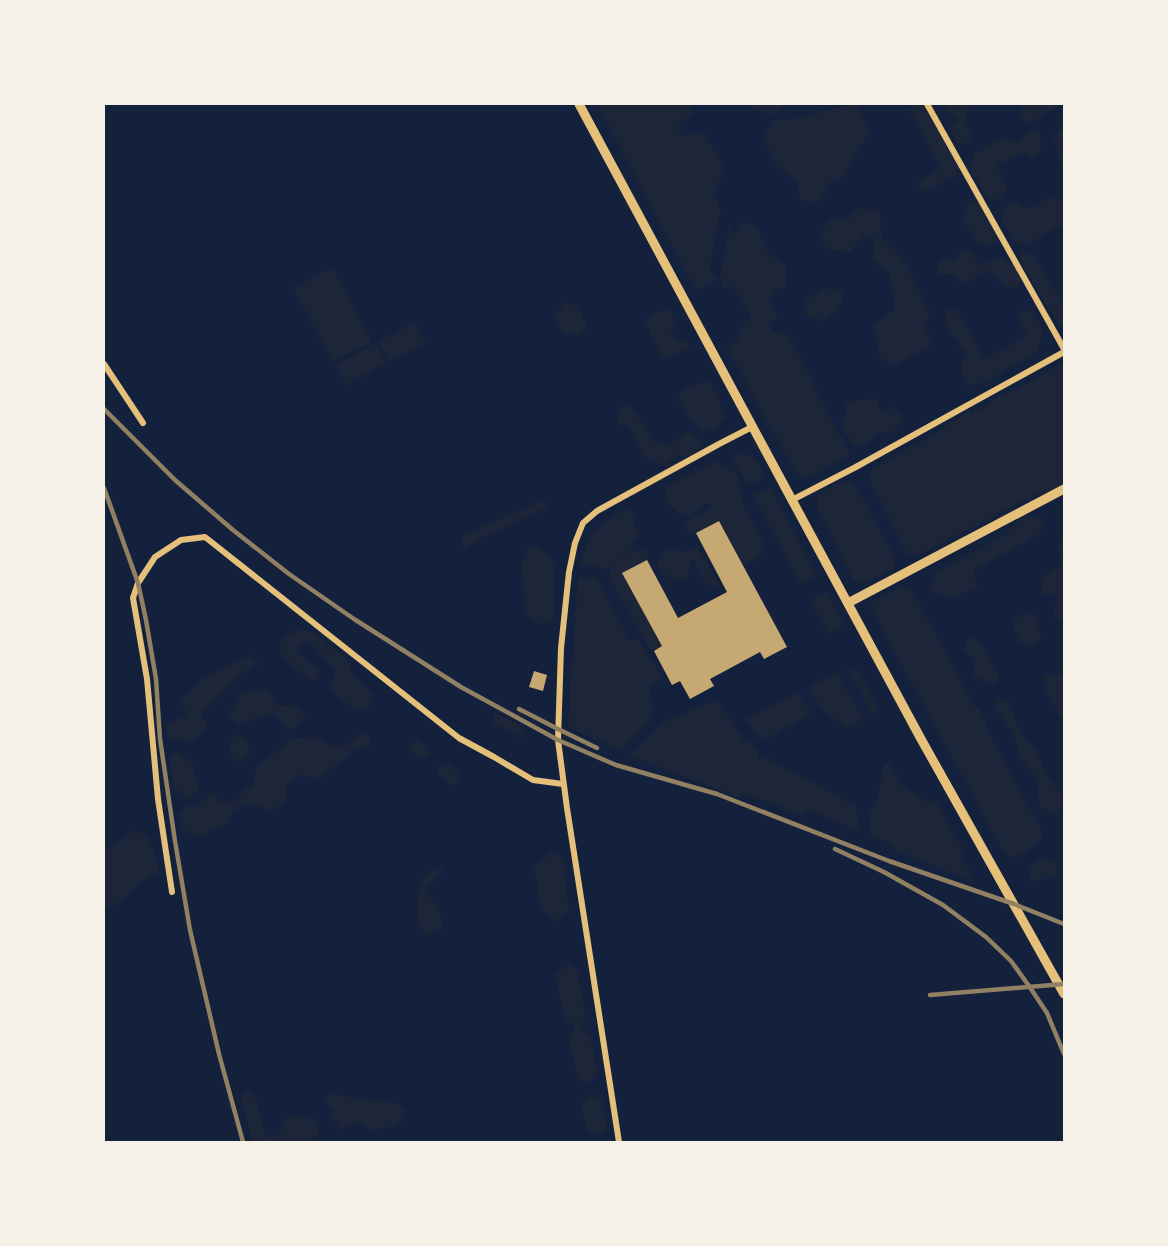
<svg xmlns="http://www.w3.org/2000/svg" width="1168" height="1246" font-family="Ubuntu,sans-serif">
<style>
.green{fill:#1d2539}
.building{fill:#c6a872}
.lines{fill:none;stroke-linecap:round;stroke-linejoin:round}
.minor{stroke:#e5c07b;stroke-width:6}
.tertiary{stroke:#e5c07b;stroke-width:9}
.rail{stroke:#918062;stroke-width:4.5}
</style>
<rect width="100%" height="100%" fill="#14213d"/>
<!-- green -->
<path class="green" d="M597 104H690L694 112 677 127 682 137 703 132 725 168 714 193 722 215 719 217 710 269 718 279 696 291Z
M746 104H788L770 116Z
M852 104H856L870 131 842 178 831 182 818 203 800 200 797 181 777 166 763 138 775 119H794Z
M913 104H931L962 162 955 176 927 191 918 188 920 181 941 168 910 110Z
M943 104H966L968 106 964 121 973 135 971 143H957L950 128 958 118 947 113Z
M1021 104H1061L1030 124 1019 117Z
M1064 126V166L1061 164 1054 137Z
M1031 129 1040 134 1041 150 1034 158 1024 152 997 165 1007 188 1000 199 989 200 970 169 974 154 1004 138 1019 143Z
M1053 196 1064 201V223L1028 245 1014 241 1001 219 1006 207 1015 202 1027 209Z
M968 202 985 203 1003 235 991 246 978 243 962 218Z
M857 208 879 210 882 237 906 263 930 315 924 326 933 344 893 366 879 356 874 325 894 309 890 274 873 259 874 238 864 235 850 252 827 249 819 235 830 219 848 220Z
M742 223 757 226 768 253 786 266V285L773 294 770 304 779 320H765L770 323 773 332 786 333 790 339 813 380 812 382 850 455 810 477 801 476 794 469 727 348 740 340 738 335 743 324 751 318 733 287H723L720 272 722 270 729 225 735 236Z
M961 250 972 251 979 266 1000 256 1014 265 1022 278 1017 288 1004 286 990 270 961 285 954 274H938V263L947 258 955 261Z
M1022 251 1032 253 1064 306V328L1059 326 1020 261Z
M332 267 372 341 333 362 293 288Z
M825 288 843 292 839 310 820 321 803 313 806 300Z
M565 303 578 306 587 327 578 336 563 333 554 317Z
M947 308 957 310 984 359 1027 336 1018 320 1021 311H1033L1044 332 1036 353 983 383 967 385 961 370 965 352 944 322Z
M663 309 671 311 675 321 672 327 671 333 678 341 686 342 690 348 663 359 644 320Z
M415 322 425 343 389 362 378 342Z
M375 343 386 363 346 385 336 365Z
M1064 362V484L1048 493 1043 491 919 555 913 556 907 554 869 479V473L873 468 944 429 945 426 968 412 972 413C978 410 985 407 990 403 997 397 1003 391 1013 391Z
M708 380 719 398 726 418 714 431 701 430 690 419 678 398 683 390Z
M876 398 882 413 894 407 903 418 893 432 877 434 865 446 852 443 842 427 847 402Z
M628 404 637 414 652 440 669 445 687 432 703 442 691 457 676 455 665 466 645 457 629 427 618 423 617 416 620 410Z
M730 455C735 455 741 454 746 455 755 457 763 468 764 476L761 477 757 484 753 482 747 485Z
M718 460 722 467H724L738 474 742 499 741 501 765 545 757 558 743 565 719 521 696 533 687 531 683 523 712 507 706 503 691 517 685 513 679 516 675 508 670 507 664 496 667 492 664 487Z
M848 481 857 487 894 557C895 562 895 564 893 567 888 574 867 583 859 583L853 579 817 509C817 504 816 498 820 494 825 488 841 482 848 481Z
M770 487 817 575 801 584 753 495Z
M543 500 548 507 480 539 463 550V536Z
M627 508 629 512 631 511 636 519 633 522 640 537 632 542 631 552 615 563 644 547 648 552 647 560 622 573 662 646 654 651 648 648 609 577 611 566 605 569 590 565V564L581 565C587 533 600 524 627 508Z
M1025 514 1045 520 1041 533 973 571 977 587 949 600 930 591 935 572 1005 535Z
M1064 538V625L1063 622 1052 616 1058 596 1043 594 1040 579 1062 564 1058 547Z
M534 546 547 554 554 565 553 621 540 624 529 618 525 609 522 563 526 552Z
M697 546 719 584 714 588 706 583 692 558 687 581 663 574 657 564 668 549 686 552Z
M597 577 630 640 638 639 662 676 650 686 653 709 651 713 653 717 620 750 568 727 578 578Z
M898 588H909L914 594 976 708 979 709 987 723V730L1041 829 1042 837C1036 847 1023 855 1011 858L1005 854 870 607 874 601Z
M826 592 844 625 828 633 810 600Z
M1026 611 1037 618 1041 637 1031 648 1019 641 1012 623Z
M298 629 313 632 347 659 351 673 374 696 367 708 354 709 330 690 335 670 311 643 301 642 298 652 319 670V679L309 680 280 655 281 640Z
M969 637 979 641 1000 677 994 686 973 675 974 660 963 650Z
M250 655 257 664 241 674 201 713 207 725 196 741 167 738 166 726 187 715 181 701 199 681Z
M1064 662V715L1060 716 1044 687 1045 675 1062 674Z
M847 667 858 669 879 709 871 713Z
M837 672 863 719 846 728 820 707 809 687Z
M266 688 278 706 295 705 305 714 299 725 289 730 272 712 239 724 229 716 240 694Z
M799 692 811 714 763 741 745 720Z
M998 698 1009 702 1020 733 1037 750 1044 770 1064 799 1058 816 1040 807 1036 777 1020 759 1013 732 995 709Z
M713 701 722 705 734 726 741 734 740 742H749L758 749V759L766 758 856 806 860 832 807 809 803 815 743 793 739 798 629 755 663 723Z
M495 713 514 722 525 732 522 738 493 723Z
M360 733 371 737 369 745 352 750 346 759 317 779 299 775 285 786 286 800 271 811 253 804 234 810 227 823 197 837 182 829 179 813 188 805 198 806 211 793 222 803 237 801 243 791 252 785 258 765 293 738 317 737 331 746 350 745Z
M237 735 247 740 250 752 241 761 232 758 228 744Z
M417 739 429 748 428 756 421 759 409 750 408 747Z
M177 752 193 763 199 790 189 799 173 788 169 756Z
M448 763 458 772 460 782 450 785 437 774 438 766Z
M889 763 903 786 927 802 936 801 963 849 960 855 972 874 967 879 895 850 891 843 871 836 868 809 875 808 884 765Z
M133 831 148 835 160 871 138 884 122 902 104 908V843L109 848Z
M551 852 563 858 569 912 555 922 541 907 534 867Z
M1039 858 1057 863 1058 876 1031 882 1027 868Z
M436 868H445L423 890C430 897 450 920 439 930 437 932 432 933 429 934L423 931 418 924 417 912V895L423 884 424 878Z
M569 963 577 970 586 1017 579 1027 590 1036 597 1071 589 1083 578 1078 569 1039 575 1027 565 1019 555 974Z
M247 1091 254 1094 266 1137 278 1136 287 1116 316 1119 319 1133 306 1142H252L241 1098Z
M330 1094 399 1104 406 1111 397 1126 370 1130 361 1122 341 1129 330 1116 334 1109 325 1102Z
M592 1095 602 1100 607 1130 594 1136 586 1128 582 1104Z"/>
<!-- building -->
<path class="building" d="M719 521 787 647 764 659 760 652 710 679 714 686 690 699 680 681 672 685 654 651 662 646 622 573 647 560 678 618 727 592 696 533Z
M534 671 547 675 543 691 529 687Z"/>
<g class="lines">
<!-- minor -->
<path class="minor" d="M927 104 1064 349
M104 364 143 423
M792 500 854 468 1064 352
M172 892 158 799 147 679 133 598 138 583 155 557 181 540 205 537 459 738 494 757 533 780 563 784
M619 1142 567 808 558 740 561 648 569 572 575 543 583 523 597 511 719 444 752 427"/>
<!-- tertiary -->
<path class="tertiary" d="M579 104 792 500 921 739 1064 994
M848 603 1064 489"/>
<!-- rail -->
<path class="rail" d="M104 409 175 480 233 530 289 574 354 619 461 687 558 740 616 765 717 794 889 861 1014 904 1064 924
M104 488 138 583 146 620 156 679 160 739 175 841 190 930 219 1054 243 1142
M519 709 558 729 597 748
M835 849 884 872 943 905 986 937 1011 961 1029 986 1047 1013 1064 1054
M930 995 1064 984"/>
</g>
<!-- border -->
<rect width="1168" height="1246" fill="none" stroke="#f6f1e7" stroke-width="210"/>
</svg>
